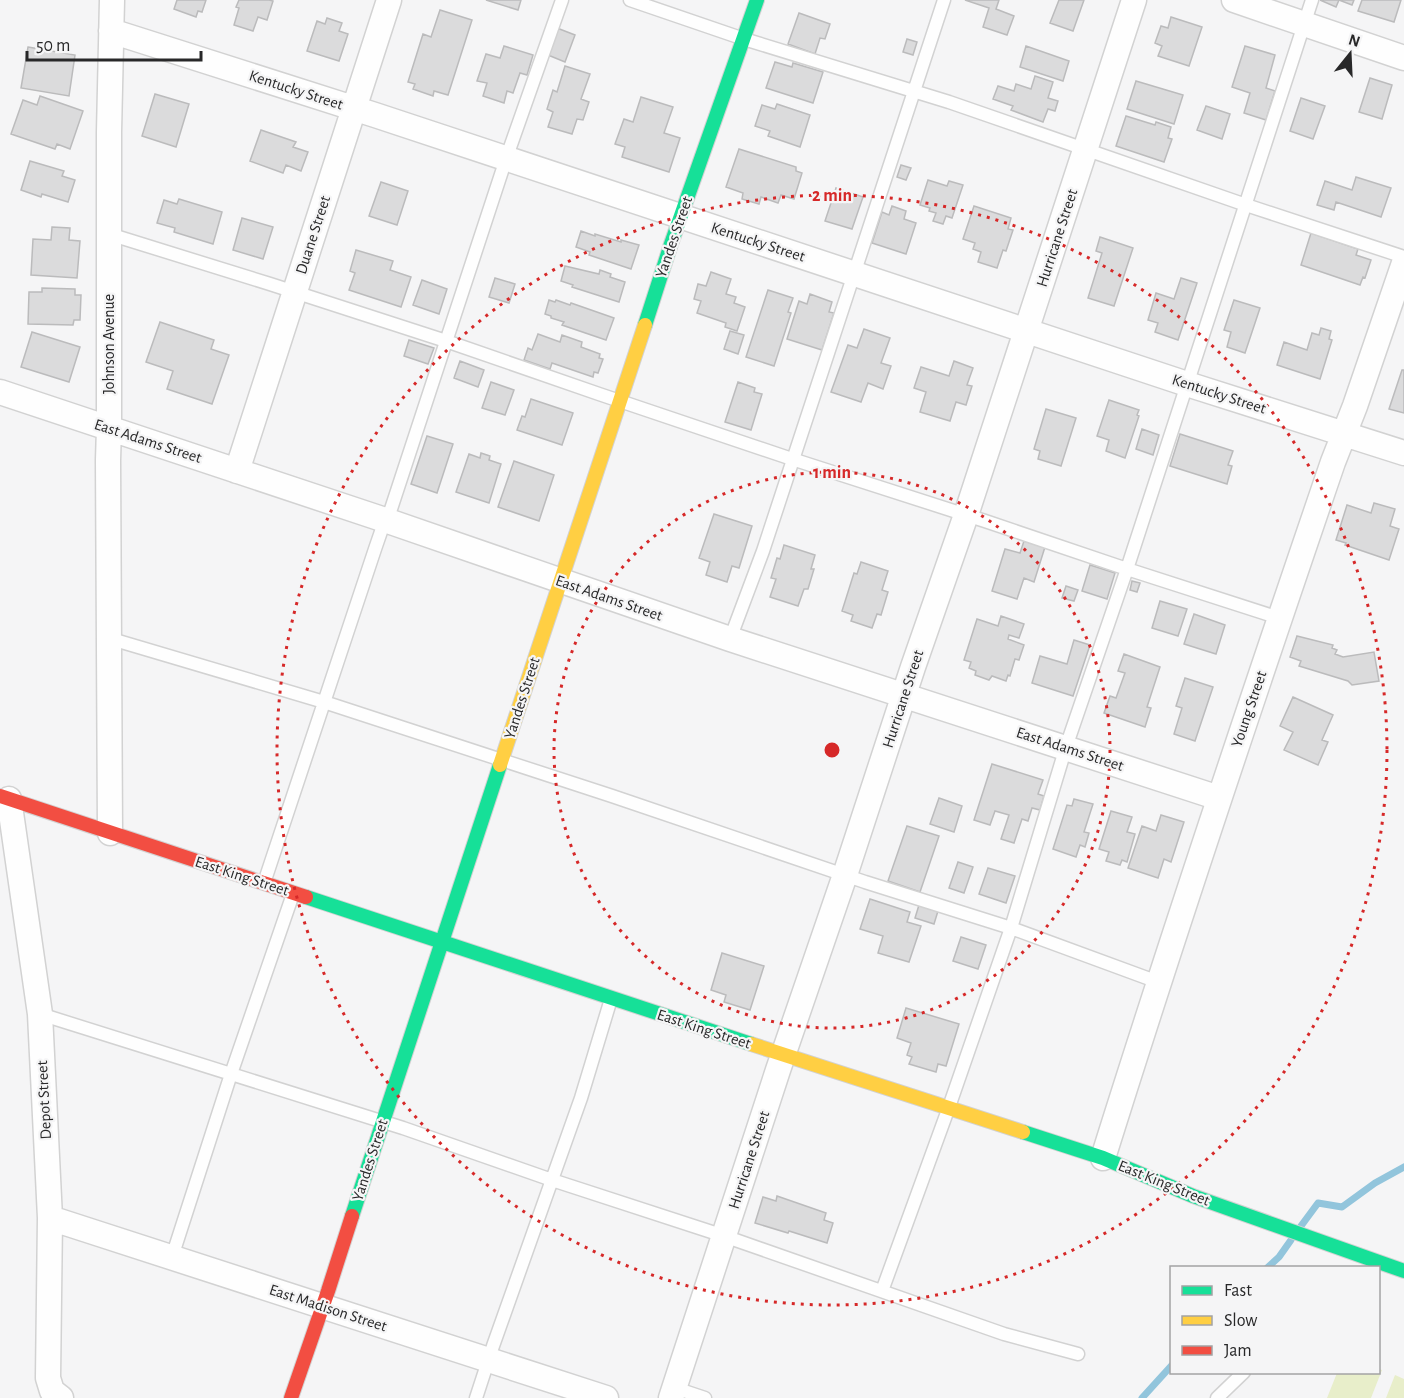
<svg xmlns="http://www.w3.org/2000/svg" width="1404" height="1398" font-family="'Alegreya Sans',sans-serif">
<style>
.green{fill:#e8eeca}
.lines{fill:none;stroke-linecap:round;stroke-linejoin:round}
.stream{stroke:#92c5dc;stroke-width:7}
.building{fill:#dbdbdc;stroke:#bbbbbc;stroke-width:1.5}
.lane-casing{stroke:#d2d2d2;stroke-width:15}
.street-casing{stroke:#d2d2d2;stroke-width:27}
.fast-casing{stroke:#d2d2d2;stroke-width:16}
.slow-casing{stroke:#d2d2d2;stroke-width:16}
.jam-casing{stroke:#d2d2d2;stroke-width:16}
.lane{stroke:#fefefe;stroke-width:12}
.street{stroke:#fefefe;stroke-width:24}
.fast{stroke:#16e098;stroke-width:14}
.slow{stroke:#ffcf43;stroke-width:14}
.jam{stroke:#f24e42;stroke-width:14}
.ring{fill:none;stroke:#d62828;stroke-width:3;stroke-dasharray:3 6}
.labels{text-anchor:middle;dominant-baseline:central;stroke-width:4.5;stroke-linejoin:round;paint-order:stroke}
.street-label{font-size:16px;fill:#282829;stroke:#f5f5f6}
.centre{fill:#d62828;stroke:#f5f5f6;stroke-width:3}
.ring-label{font-size:18px;text-anchor:middle;font-weight:bold;fill:#d62828;stroke:#f5f5f6;stroke-width:4.5;stroke-linejoin:round;paint-order:stroke}
</style>
<rect width="100%" height="100%" fill="#f5f5f6"/>
<!-- green -->
<path class="green" d="M1379 1369 1382 1370 1371 1398H1327L1337 1373 1378 1372Z
M1395 1375 1404 1379V1398H1386Z"/>
<g class="lines">
<!-- stream -->
<path class="stream" d="M1301 1226 1318 1203 1342 1207 1375 1183 1404 1167
M1267 1268 1279 1257 1291 1240
M1142 1398 1172 1365"/>
</g>
<!-- building -->
<path class="building" d="M177 0H206L202 12 198 11 196 17 174 9Z
M239 0H269L273 1 267 20 258 17 253 31 234 25 239 8 236 7Z
M486 0H521L518 10Z
M965 0H999L996 9 1014 16 1007 35 983 27 989 8Z
M1059 0H1084L1073 31 1050 23Z
M1320 0H1354L1352 5 1339 0 1336 7Z
M1362 0H1401L1394 22 1358 11Z
M440 10 472 20 448 95 434 91 433 96 413 89 415 84 408 82 423 34 431 37Z
M799 13 830 24 825 39 820 38 815 54 788 44Z
M1171 17 1202 27 1189 66 1158 56 1162 46 1155 43 1161 26 1168 28Z
M327 18 342 23 339 31 348 34 339 61 307 51 317 21 325 24Z
M557 28 575 35 565 62 548 55Z
M907 39 917 42 913 55 903 52Z
M504 46 533 55 527 75 520 73 513 93 507 91 504 103 483 96 487 83 477 81 486 54 500 58Z
M1026 46 1069 61 1063 81 1020 67Z
M1245 46 1275 55 1266 88 1275 91 1266 120 1244 113 1250 93 1232 87Z
M28 47 75 55 69 96 21 88Z
M775 62 792 67 793 63 823 72 813 103 766 88Z
M565 66 590 74 581 99 589 102 583 120 577 119 572 134 548 127 553 112 547 109 553 90 557 92Z
M1035 76 1053 82 1048 98 1058 101 1055 111 1048 109 1043 122 1011 110 1013 106 993 99 998 86 1014 91 1016 84 1031 89Z
M1370 78 1392 85 1382 119 1359 112Z
M1136 81 1183 95 1174 124 1127 109Z
M155 94 189 104 176 147 142 136Z
M40 96 83 111 70 149 57 144 55 149 11 134 23 100 37 105Z
M641 97 673 107 664 133 680 138 669 172 622 157 625 147 615 144 624 119 633 122Z
M1301 98 1325 106 1313 139 1290 131Z
M777 104 810 115 800 147 768 136 770 131 755 126 762 105 775 109Z
M1206 106 1230 114 1222 139 1197 130Z
M1126 116 1155 125 1156 122 1171 127 1168 138 1172 139 1164 162 1116 146Z
M261 130 296 142 293 147 308 152 301 171 286 165 283 173 250 161Z
M739 149 796 167V171L802 173 794 199 781 195 778 203 761 197 759 204 742 199 743 193 726 187Z
M30 161 64 171 62 176 75 180 68 202 42 194 41 197 21 190Z
M901 165 911 168 906 180 897 177Z
M1356 177 1391 188 1381 217 1336 202 1334 210 1317 205 1325 181 1352 190Z
M928 180 947 186 949 181 963 185 952 218 946 216 943 224 933 221 936 213 929 211 930 208 920 205Z
M381 182 408 191 397 225 369 216Z
M836 188 863 197 852 229 825 221Z
M179 199 222 212 213 244 174 232 175 228 157 223 164 200 177 204Z
M892 206 906 211 904 219 916 223 906 254 872 243 882 212 889 215Z
M974 206 1011 218 1008 229 1013 230 1006 251 1003 250 997 268 978 262 981 252 973 249 975 243 963 239Z
M242 218 273 227 263 259 233 250Z
M52 227 70 228 69 240 80 241 77 278 31 275 33 239 51 240Z
M581 231 595 236V234L621 242V240L639 245 631 269 589 255 590 252 576 247Z
M1311 233 1358 249 1356 255 1371 260 1365 278 1363 277 1360 285 1301 265Z
M1100 237 1133 248 1114 306 1088 298 1102 253 1096 251Z
M356 250 393 261 390 270 411 277 401 307 349 290 355 273 350 271Z
M565 266 599 274 600 270 611 274 610 277 625 282 619 302 572 287 573 285 561 281Z
M711 272 731 279 726 294 736 297 734 303 745 307 737 331 725 327 726 323 697 313 701 301 694 299 698 284 706 286Z
M495 278 515 284 509 303 489 297Z
M1181 278 1197 283 1178 340 1155 332 1158 323 1148 320 1156 293 1174 299Z
M422 280 447 289 439 314 413 305Z
M42 288 75 289V295H81L80 320H74L73 325 28 324 29 292H42Z
M768 290 793 298 788 312 791 313 774 366 746 357Z
M810 294 832 302 829 312 834 313 822 350 787 339 799 301 807 304Z
M549 300 555 302 556 300 570 305 571 303 614 318 606 340 562 325 564 322 551 318V316L545 314Z
M1234 300 1260 308 1245 353 1227 347 1231 332 1224 330Z
M160 322 214 340 211 349 229 355 212 404 167 389 173 371 146 362Z
M1321 328 1331 331 1329 339 1332 340 1320 379 1277 365 1284 342 1307 350 1312 333 1319 335Z
M864 329 890 338 881 363 891 366 883 389 868 383 861 402 831 392 848 345 857 348Z
M730 331 744 335 738 354 724 349Z
M32 332 80 347 69 382 21 367Z
M538 334 560 342 562 335 582 342 581 347 600 354 599 358 603 359 598 373 594 372 593 377 552 363 550 369 524 360 528 348 532 350Z
M409 340 434 348 428 364 404 356Z
M460 361 484 370 478 387 454 378Z
M954 361 973 368 967 385 972 386 966 405 956 402 950 421 920 412 926 392 914 388 921 367 949 376Z
M1402 370H1404V413L1389 409Z
M491 382 514 390 505 415 482 408Z
M738 382 755 388 754 392 762 394 751 430 725 422Z
M531 399 573 413 562 445 517 430 522 416 525 417Z
M1109 400 1139 410 1137 415 1139 416 1125 458 1106 451 1109 440 1097 436Z
M1046 409 1076 418 1061 466 1038 459 1040 451 1034 449Z
M1142 429 1159 435 1153 455 1136 449Z
M1180 434 1233 451 1228 465 1232 466 1227 484 1170 466Z
M427 436 453 444 437 493 411 484Z
M481 453 490 456 489 460 501 464 489 503 456 492 469 454 480 458Z
M514 461 554 475 539 521 498 507Z
M1374 503 1395 509 1390 526 1399 529 1389 560 1345 545 1346 543 1336 540 1347 505 1371 513Z
M714 514 752 526 739 568 732 566 727 582 706 575 710 562 699 558Z
M1024 541 1045 547 1034 582 1024 578 1017 599 992 591 1005 549 1020 553Z
M784 545 815 555 811 569H814L808 589H804L798 606 770 597 776 579 771 578 777 558 780 559Z
M861 562 888 571 882 590 888 592 881 615 877 614 872 628 851 621 853 615 842 611 854 573 857 574Z
M1090 565 1115 573 1107 599 1082 591Z
M1132 581 1140 583 1137 592 1130 590Z
M1066 586 1078 590 1074 601 1062 598Z
M1160 601 1187 609 1178 636 1152 628Z
M1194 614 1225 625 1216 654 1184 644Z
M1001 616 1024 624 1019 638 1009 635 1008 639 1024 645 1019 660 1015 659 1010 676 1008 675 1006 681 992 676 989 680 975 675 976 671 969 668 971 662 964 660 977 619 998 626Z
M1297 636 1333 645 1332 648 1337 650 1335 654 1343 657 1374 652 1379 681 1352 685 1348 681 1299 666 1301 661 1290 657Z
M1074 640 1090 645 1073 696 1032 683 1040 656 1067 664Z
M1124 654 1160 667 1147 707 1151 708 1145 727 1104 713 1110 696 1116 698 1125 673 1118 671Z
M1185 678 1213 687 1195 741 1174 734 1182 708 1176 706Z
M1293 697 1333 715 1322 740 1328 742 1318 765 1284 750 1293 732 1280 726Z
M992 764 1043 780 1038 794 1044 796 1040 810 1032 808 1028 821 1022 819 1014 843 1001 839 1009 815 995 811 990 825 974 820Z
M939 798 962 806 954 832 930 824Z
M1074 799 1093 804 1084 832 1089 833 1085 847 1080 845 1076 857 1053 849 1067 805 1072 806Z
M1111 811 1132 817 1127 832 1135 834 1127 862 1122 860 1120 865 1106 861 1109 852 1099 849Z
M1161 815 1184 822 1171 862 1164 859 1158 878 1128 868 1142 826 1156 831Z
M907 826 939 836 920 892 888 881Z
M958 862 973 867 964 893 949 888Z
M988 868 1015 876 1006 903 979 894Z
M870 899 910 912 907 922 921 926 909 962 878 953 883 936 860 929Z
M919 905 938 911 934 924 915 918Z
M961 937 986 945 978 969 953 961Z
M722 953 764 966 750 1010 724 1002 726 995 711 990Z
M906 1008 959 1024 946 1066 938 1064 936 1072 909 1064 912 1057 907 1055 911 1043 897 1038Z
M777 1196 826 1213 824 1220 833 1223 827 1243 789 1231 788 1233 755 1223 763 1197 776 1201Z"/>
<g class="lines">
<!-- lane casing -->
<g class="lane-casing">
<path id="lane" d="M630 0 744 39 949 102 1246 205 1404 257
M109 234 270 284 446 341 599 394 792 459 985 521 1127 569 1279 618
M108 638 324 702 612 796 865 882 1011 928 1158 982
M730 639 763 551 944 0
M264 883 375 549 385 520 391 509 506 159 562 0
M40 1014 403 1128 552 1180 724 1236 1004 1334 1078 1354
M172 1257 231 1074 293 894
M882 1291 949 1107 1011 928 1066 747 1127 569 1312 0
M675 1388 705 1398
M476 1398 493 1346 581 1098 611 999
M1217 1398 1244 1372"/>
</g>
<!-- street casing -->
<g class="street-casing">
<path id="street" d="M1234 0 1404 58
M111 31 375 115 1187 384 1404 453
M0 392 385 520 730 639 1219 798
M237 471 389 0
M9 799 40 1014 50 1218 48 1378 52 1391 61 1398
M110 833 108 460 109 428V132L112 0
M1103 1158C1176 925 1254 693 1333 462L1355 406 1404 263
M50 1218 606 1398
M671 1398 778 1070 845 875 913 667 966 515 1134 0"/>
</g>
<!-- fast casing -->
<g class="fast-casing">
<path id="fast" d="M645 325 671 244 757 0
M306 897 751 1044
M1023 1132 1103 1158 1193 1196 1404 1271
M352 1216 500 765"/>
</g>
<!-- slow casing -->
<g class="slow-casing">
<path id="slow" d="M500 765 645 325
M751 1044 1023 1132"/>
</g>
<!-- jam casing -->
<g class="jam-casing">
<path id="jam" d="M0 796 306 897
M291 1398 328 1291 352 1216"/>
</g>
<!-- lane -->
<use href="#lane" class="lane"/>
<!-- street -->
<use href="#street" class="street"/>
<!-- fast -->
<use href="#fast" class="fast"/>
<!-- slow -->
<use href="#slow" class="slow"/>
<!-- jam -->
<use href="#jam" class="jam"/>
</g>
<!-- distance rings -->
<g class="ring">
<circle cx="832" cy="750" r="278"/>
<circle cx="832" cy="750" r="555"/>
</g>
<g class="labels">
<!-- street labels -->
<g class="street-label">
<text transform="translate(296 90) rotate(18)">Kentucky Street</text>
<text transform="translate(313 235) rotate(-72)">Duane Street</text>
<text transform="translate(674 237) rotate(-71)">Yandes Street</text>
<text transform="translate(1057 238) rotate(-72)">Hurricane Street</text>
<text transform="translate(758 242) rotate(18)">Kentucky Street</text>
<text transform="translate(109 344) rotate(-90)">Johnson Avenue</text>
<text transform="translate(1219 394) rotate(18)">Kentucky Street</text>
<text transform="translate(148 441) rotate(18)">East Adams Street</text>
<text transform="translate(609 598) rotate(19)">East Adams Street</text>
<text transform="translate(522 698) rotate(-72)">Yandes Street</text>
<text transform="translate(903 699) rotate(-72)">Hurricane Street</text>
<text transform="translate(1249 709) rotate(-71)">Young Street</text>
<text transform="translate(1070 749) rotate(18)">East Adams Street</text>
<text transform="translate(242 876) rotate(18)">East King Street</text>
<text transform="translate(704 1029) rotate(18)">East King Street</text>
<text transform="translate(44 1100) rotate(-93)">Depot Street</text>
<text transform="translate(370 1160) rotate(-72)">Yandes Street</text>
<text transform="translate(749 1160) rotate(-72)">Hurricane Street</text>
<text transform="translate(1164 1183) rotate(22)">East King Street</text>
<text transform="translate(328 1308) rotate(18)">East Madison Street</text>
</g>
</g>
<circle cx="832" cy="750" r="9" class="centre"/>
<g class="ring-label">
<text x="832" y="201">2 min</text>
<text x="832" y="478">1 min</text>
</g>
<!-- legend -->
<rect x="1170" y="1266" width="210" height="108" fill="#f5f5f6" stroke="#a3a3a4" stroke-width="1.5"/>
<rect x="1182" y="1286" width="30" height="9" fill="#16e098" stroke="#a3a3a4" stroke-width="1.5"/>
<text x="1224" y="1296" font-size="18" fill="#282829">Fast</text>
<rect x="1182" y="1316" width="30" height="9" fill="#ffcf43" stroke="#a3a3a4" stroke-width="1.5"/>
<text x="1224" y="1326" font-size="18" fill="#282829">Slow</text>
<rect x="1182" y="1346" width="30" height="9" fill="#f24e42" stroke="#a3a3a4" stroke-width="1.5"/>
<text x="1224" y="1356" font-size="18" fill="#282829">Jam</text>
<!-- north arrow -->
<g transform="translate(1350 54) rotate(18)" stroke="#f5f5f6" stroke-width="4.5" paint-order="stroke">
<path d="M0-4.5L10 22L0 15L-10 22Z" fill="#282829"/>
<text y="-9" font-size="16" font-weight="bold" text-anchor="middle" fill="#282829">N</text>
</g>
<!-- scale -->
<path d="M27 51v9h174v-9" fill="none" stroke="#282829" stroke-width="3"/>
<text x="36" y="51" font-size="18" fill="#282829" stroke="#f5f5f6" stroke-width="4.5" paint-order="stroke">50 m</text>
</svg>
